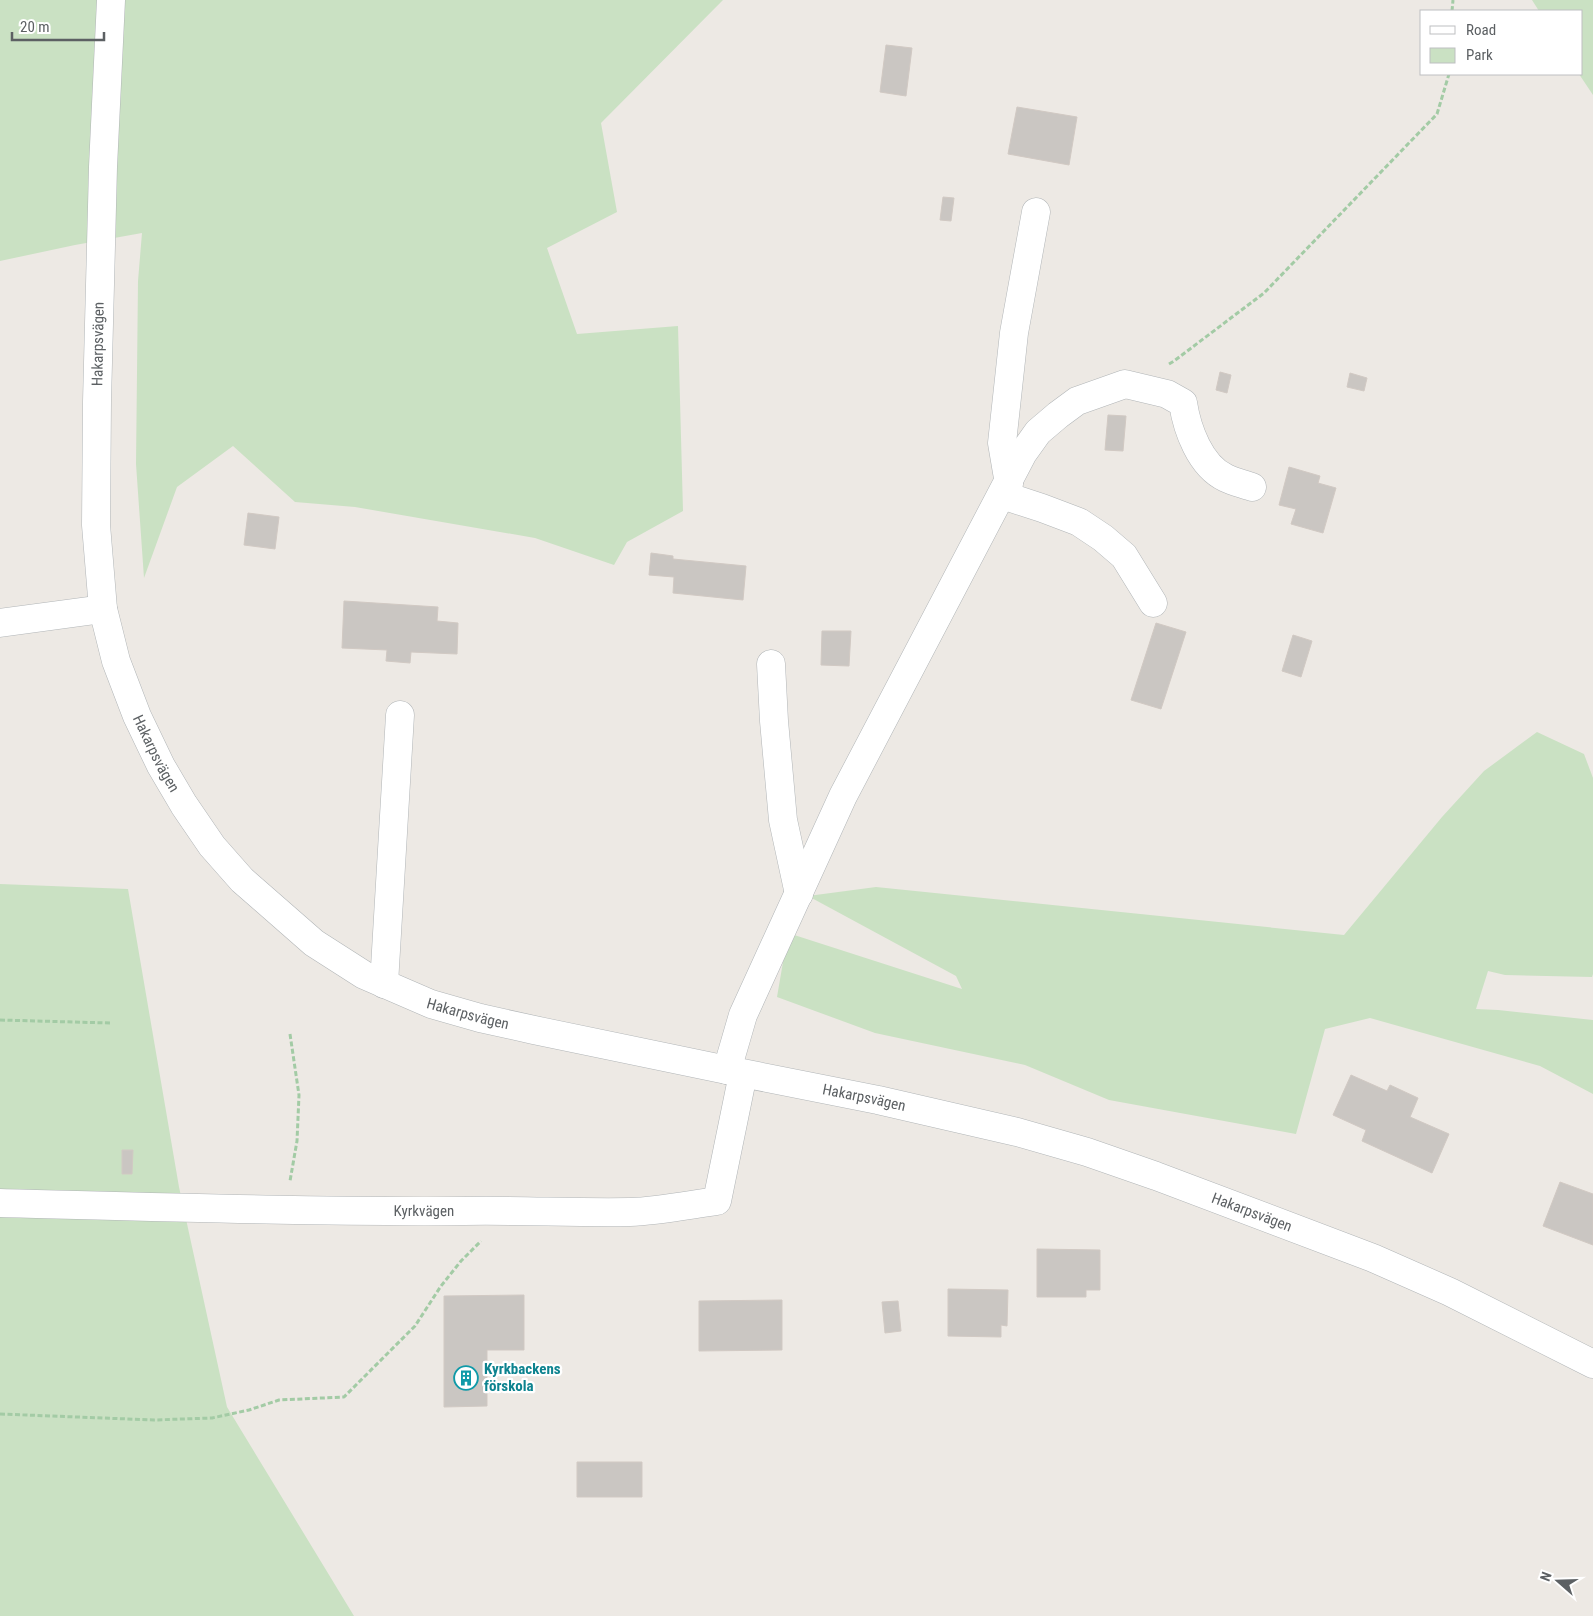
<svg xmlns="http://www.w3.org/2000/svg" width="1593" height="1616" font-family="'Roboto Condensed',sans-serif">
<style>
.green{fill:#cae1c3}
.building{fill:#cac6c2;stroke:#d1c9c3}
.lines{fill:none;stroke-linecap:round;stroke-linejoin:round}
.minor-casing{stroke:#b1b5b7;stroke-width:29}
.tertiary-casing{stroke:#b1b5b7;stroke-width:29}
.path{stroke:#a3cba5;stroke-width:3;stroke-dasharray:5 2.5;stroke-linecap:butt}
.minor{stroke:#fff;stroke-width:28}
.tertiary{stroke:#fff;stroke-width:28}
.labels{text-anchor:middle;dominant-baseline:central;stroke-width:4.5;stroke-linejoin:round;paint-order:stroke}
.street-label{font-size:15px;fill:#5c6063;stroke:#fff}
.culture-label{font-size:15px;font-weight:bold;fill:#0d838f;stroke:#fff;text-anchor:start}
</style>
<rect width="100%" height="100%" fill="#ede9e4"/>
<!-- green -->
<path class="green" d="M0 0H723L601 123 617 212 547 248 577 334 678 326 683 511 627 542 614 565 535 538 355 507 295 502 233 446 177 487 144 578 136 464 138 281 142 233 75 245 0 261Z
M1532 0H1593V95L1579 74H1582V11H1539Z
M1537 732 1584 754 1593 778V974L1592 977 1505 975 1488 971 1476 1009 1498 1010 1593 1020V1094L1540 1066 1370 1018 1325 1029 1296 1134 1109 1100 1025 1065 875 1033 777 997 788 933 962 989 956 976 808 896 876 887 1344 935 1442 817 1484 771Z
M0 884 128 889 179 1187 227 1407 354 1616H0Z"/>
<!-- building -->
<path class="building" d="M886 45 912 48 906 96 880 92Z
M1017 107 1077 117 1069 165 1008 154Z
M943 197 954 198 951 221 940 220Z
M1220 372 1231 375 1227 393 1216 390Z
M1350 373 1367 378 1364 391 1347 387Z
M1108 415 1126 416 1123 451 1105 450Z
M1289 467 1320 476 1318 483 1336 488 1323 533 1291 524 1296 509 1279 505Z
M248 513 279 517 275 549 244 545Z
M651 553 673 556V559L746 566 743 600 673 593 674 577 649 575Z
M344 601 438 607 437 621 458 623 457 654 411 652 410 663 386 661 387 650 342 648Z
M1156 623 1186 632 1161 709 1131 700Z
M822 631H851L849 666 821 665Z
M1293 635 1312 641 1301 677 1282 671Z
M1351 1075 1387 1091 1390 1085 1418 1098 1410 1117 1449 1134 1432 1173 1362 1141 1366 1130 1333 1115Z
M122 1150H133L132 1174H122Z
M1560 1182 1593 1194V1245L1543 1226Z
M1037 1249 1100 1250V1290H1086V1297H1037Z
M948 1289 1008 1290 1007 1326 1001 1325V1337L948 1336Z
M524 1295V1350H487V1406L444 1407V1296Z
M782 1300V1350L699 1351V1301Z
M898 1301 901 1331 885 1333 882 1302Z
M577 1462H642V1497H577Z"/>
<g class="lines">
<!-- minor casing -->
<g class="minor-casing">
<g id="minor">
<path d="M1009 484 1002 443 1014 333 1036 212"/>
<path d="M1002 495 1042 508 1079 522 1103 538 1124 556 1153 603"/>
<path d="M0 623 103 609"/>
<path d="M771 664 774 721 783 820 799 894"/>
<path d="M384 984 400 715"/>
<path d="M727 1070 743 1015 843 796 1023 453 1038 432 1058 415 1077 401 1125 384 1167 394 1183 403C1187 429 1200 466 1226 478 1234 482 1244 484 1252 487"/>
<path id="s1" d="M0 1203C155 1207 310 1212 464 1211 520 1210 575 1213 630 1212 659 1211 688 1205 717 1201L743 1074"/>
</g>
</g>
<!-- tertiary casing -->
<g class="tertiary-casing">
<g id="tertiary">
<path id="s2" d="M111 0 103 167 97 402 96 525 103 609 116 661 137 716 161 766 184 805 212 846 242 880 314 943 364 975 431 1004 480 1018 534 1030 727 1070 878 1100 1017 1132 1087 1152 1156 1176 1373 1258 1450 1292 1593 1364"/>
</g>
</g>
<!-- path -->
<path class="path" d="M1452 11 1453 0
M1169 364 1174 361 1264 293 1437 114 1449 74
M0 1020 110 1023
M290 1034 299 1095 297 1141 290 1181
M0 1414 154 1420 212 1418 249 1410 279 1400 344 1397 415 1326 441 1286 461 1261 481 1241"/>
<!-- minor -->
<use href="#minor" class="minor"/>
<!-- tertiary -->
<use href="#tertiary" class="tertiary"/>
</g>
<!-- icons -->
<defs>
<g id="building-ring" transform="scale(1.25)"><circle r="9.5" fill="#fff" stroke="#0f9aa8" stroke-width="1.5"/><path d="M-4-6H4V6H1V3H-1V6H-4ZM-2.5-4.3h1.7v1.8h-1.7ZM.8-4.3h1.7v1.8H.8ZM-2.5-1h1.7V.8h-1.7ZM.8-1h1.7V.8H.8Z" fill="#0f9aa8"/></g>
</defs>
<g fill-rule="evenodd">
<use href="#building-ring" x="466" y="1378"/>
</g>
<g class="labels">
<!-- street labels -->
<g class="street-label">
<text transform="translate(98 344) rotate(-89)">Hakarpsvägen</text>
<text stroke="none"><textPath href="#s2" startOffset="764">Hakarpsvägen</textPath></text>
<text stroke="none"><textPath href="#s2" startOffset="1184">Hakarpsvägen</textPath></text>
<text stroke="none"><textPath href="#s2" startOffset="1589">Hakarpsvägen</textPath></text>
<text stroke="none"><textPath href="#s1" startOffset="424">Kyrkvägen</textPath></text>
<text stroke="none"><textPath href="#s2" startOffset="1994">Hakarpsvägen</textPath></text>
</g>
<!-- culture labels -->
<g class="culture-label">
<text x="484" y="1369">Kyrkbackens<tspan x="484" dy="17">förskola</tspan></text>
</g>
</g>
<!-- legend -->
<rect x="1420" y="10" width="162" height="65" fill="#ffffff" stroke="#bebfc1"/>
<rect x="1430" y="26" width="25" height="8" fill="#ffffff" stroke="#bebfc1"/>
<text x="1466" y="35" font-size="15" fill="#5c6063">Road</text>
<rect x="1430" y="48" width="25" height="15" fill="#cae1c3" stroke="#bebfc1"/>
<text x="1466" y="60" font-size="15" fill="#5c6063">Park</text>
<!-- north arrow -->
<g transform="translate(1558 1581) rotate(290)" stroke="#ffffff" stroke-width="4" paint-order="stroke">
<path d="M0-4L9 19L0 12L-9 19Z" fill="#5c6063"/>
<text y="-8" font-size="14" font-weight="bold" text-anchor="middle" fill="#5c6063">N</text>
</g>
<!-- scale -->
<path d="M12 32v8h92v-8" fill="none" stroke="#5c6063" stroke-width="2.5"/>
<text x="20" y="32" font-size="15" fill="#5c6063" stroke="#ffffff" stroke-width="4" paint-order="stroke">20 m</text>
</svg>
